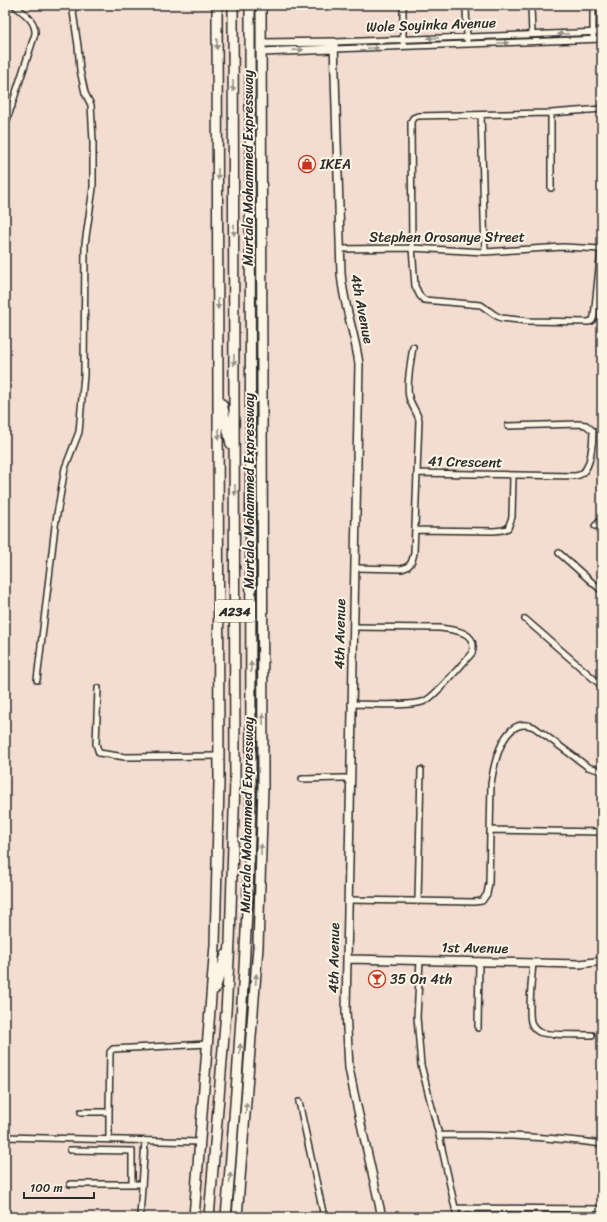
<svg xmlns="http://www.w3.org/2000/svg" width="607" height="1222" font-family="Sriracha,sans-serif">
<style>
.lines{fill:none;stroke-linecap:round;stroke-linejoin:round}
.street-casing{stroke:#2b2b2b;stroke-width:8}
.secondary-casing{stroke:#2b2b2b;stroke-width:10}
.highway-casing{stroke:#2b2b2b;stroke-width:12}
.street{stroke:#fcf5e5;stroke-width:5}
.secondary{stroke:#fcf5e5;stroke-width:7}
.highway{stroke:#fcf5e5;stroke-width:9}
.oneway{fill:#949088}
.labels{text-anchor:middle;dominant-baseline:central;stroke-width:4;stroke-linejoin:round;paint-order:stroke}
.shield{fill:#fcf5e5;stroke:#6a6863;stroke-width:1}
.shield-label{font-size:13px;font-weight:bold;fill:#2b2b2b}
.street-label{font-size:14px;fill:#2b2b2b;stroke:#fcf5e5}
.poi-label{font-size:14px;fill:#2b2b2b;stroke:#fcf5e5;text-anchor:start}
</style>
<rect width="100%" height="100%" fill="#f3dcd0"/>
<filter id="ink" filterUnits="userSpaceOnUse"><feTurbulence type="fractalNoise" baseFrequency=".025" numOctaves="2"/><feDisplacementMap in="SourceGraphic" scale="8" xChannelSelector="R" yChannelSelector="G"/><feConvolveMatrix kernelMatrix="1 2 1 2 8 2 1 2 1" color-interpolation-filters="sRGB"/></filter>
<g filter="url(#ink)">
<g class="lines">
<!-- street casing -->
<g class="street-casing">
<path id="street" d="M344 5V7
M403 5V42
M466 5 467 40
M531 5 532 35
M593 36V5
M334 42 602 32
M334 49 602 39
M5 106H12
M481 115 485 252
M5 126 35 34C36 20 23 13 14 5
M551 188V113
M340 249 412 248 485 252 563 247 602 249
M601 249 594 317 592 321 588 322 528 321 501 318 495 315 481 305 424 300 420 296 415 286 412 248 411 122 413 118 418 116 551 113 602 109
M417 473 575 476C577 475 579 476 581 474 591 469 593 441 593 431L586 425 578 424 508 426
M595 526 602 519
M415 530 494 531 503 530 508 528 512 517 513 476
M559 553 602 591
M355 568 401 569C410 567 412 563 414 553L419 420C417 412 411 405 409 397 406 387 411 359 413 347
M525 619 602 686
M37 680 55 526 65 468 79 432 84 375 85 244 93 188V141L91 105 85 93 80 70 78 46 72 5
M98 688 96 744 99 753 125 757 219 756
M351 704C367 704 412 707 425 701 436 696 462 664 472 653 478 632 456 630 440 628L353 627
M302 779 343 778H346L350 784
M490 830 602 832
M348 900 474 902 482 901 487 894 489 883 491 784C494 763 504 714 534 727L588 767 602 771
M418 900 421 770
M420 960 417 1017 421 1065 439 1135 457 1217
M533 963C532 976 528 1010 531 1022 532 1026 535 1030 539 1032 547 1036 581 1034 592 1035
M478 1028 479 961
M299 1102 324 1217
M81 1112H109V1140
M109 1112 110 1052 113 1049 208 1044
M439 1135C494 1135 548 1136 602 1144
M5 1137 200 1142
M70 1150 132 1151V1184
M70 1184H142
M455 1208 602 1209
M140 1217 145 1141
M600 1217 602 1210"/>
</g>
<!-- secondary casing -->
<g class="secondary-casing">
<path id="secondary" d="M262 43 334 42 341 273C343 304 355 333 359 364L346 1010 349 1068 354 1093 382 1217
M262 52 334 49
M347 959 580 964 602 961"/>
</g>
<!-- highway casing -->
<g class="highway-casing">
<path id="highway" d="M222 404 231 444
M215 989 226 955
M194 1217 215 945 219 783 217 5
M209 1217 226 1012 230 942 235 780 233 5
M226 1217C238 1077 248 937 251 796L250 5
M237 1217 258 947 263 786 261 5"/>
</g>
<!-- street -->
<use href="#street" class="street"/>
<!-- secondary -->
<use href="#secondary" class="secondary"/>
<!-- highway -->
<use href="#highway" class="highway"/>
</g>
<!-- one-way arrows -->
<defs><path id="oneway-solid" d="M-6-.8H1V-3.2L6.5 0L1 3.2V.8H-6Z"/></defs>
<g class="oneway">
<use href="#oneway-solid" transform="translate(563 34) rotate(178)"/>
<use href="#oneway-solid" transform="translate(433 38) rotate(178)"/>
<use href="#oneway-solid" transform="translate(503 43) rotate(-2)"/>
<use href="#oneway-solid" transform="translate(217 44) rotate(90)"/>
<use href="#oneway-solid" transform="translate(373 48) rotate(-2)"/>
<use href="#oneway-solid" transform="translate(298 50) rotate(-2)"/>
<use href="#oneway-solid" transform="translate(233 86) rotate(90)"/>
<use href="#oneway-solid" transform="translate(218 174) rotate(90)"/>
<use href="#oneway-solid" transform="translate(234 230) rotate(90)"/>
<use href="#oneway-solid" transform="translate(218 304) rotate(90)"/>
<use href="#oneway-solid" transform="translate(234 360) rotate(90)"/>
<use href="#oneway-solid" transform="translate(219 434) rotate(90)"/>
<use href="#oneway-solid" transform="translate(235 490) rotate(90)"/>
<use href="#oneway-solid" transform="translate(251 667) rotate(-90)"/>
<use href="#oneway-solid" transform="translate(263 719) rotate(-90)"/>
<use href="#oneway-solid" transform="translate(261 849) rotate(-89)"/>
<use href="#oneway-solid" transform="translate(256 979) rotate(-86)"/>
<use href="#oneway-solid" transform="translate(240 1049) rotate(-86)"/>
<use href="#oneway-solid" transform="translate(246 1108) rotate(-85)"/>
<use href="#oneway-solid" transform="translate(230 1178) rotate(-85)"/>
</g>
</g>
<!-- icons -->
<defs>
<g id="shop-ring" transform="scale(0.9)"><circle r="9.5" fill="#fcf5e5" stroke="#c8321e" stroke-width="1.5"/><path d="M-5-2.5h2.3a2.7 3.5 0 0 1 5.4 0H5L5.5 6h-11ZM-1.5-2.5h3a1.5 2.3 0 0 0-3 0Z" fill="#c8321e"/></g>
<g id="bar-ring" transform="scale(0.9)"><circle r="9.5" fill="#fcf5e5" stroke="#c8321e" stroke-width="1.5"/><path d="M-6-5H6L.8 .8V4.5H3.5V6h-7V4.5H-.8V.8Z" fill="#c8321e"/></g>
</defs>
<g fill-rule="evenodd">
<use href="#shop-ring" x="307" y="164"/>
<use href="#bar-ring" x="377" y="979"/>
</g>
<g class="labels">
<!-- shield labels -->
<rect class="shield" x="215" y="600" width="40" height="22" rx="3"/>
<g class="shield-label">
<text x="235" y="611">A234</text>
</g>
<!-- street labels -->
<g class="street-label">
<text transform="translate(431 25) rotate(-2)">Wole Soyinka Avenue</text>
<text transform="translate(248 168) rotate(-90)">Murtala Mohammed Expressway</text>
<text x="447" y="237">Stephen Orosanye Street</text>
<text transform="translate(362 309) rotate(79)">4th Avenue</text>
<text transform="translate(465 462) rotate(1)">41 Crescent</text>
<text transform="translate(249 491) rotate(-90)">Murtala Mohammed Expressway</text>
<text transform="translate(340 634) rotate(-89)">4th Avenue</text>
<text transform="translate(247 815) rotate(-89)">Murtala Mohammed Expressway</text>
<text transform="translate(475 948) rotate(1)">1st Avenue</text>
<text transform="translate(334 958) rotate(-89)">4th Avenue</text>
</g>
<!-- poi labels -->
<g class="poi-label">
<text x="320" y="164">IKEA</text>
<text x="390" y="979">35 On 4th</text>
</g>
</g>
<!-- margin -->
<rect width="607" height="1222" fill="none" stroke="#fcf5e5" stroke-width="20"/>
<rect x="10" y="10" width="587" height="1202" fill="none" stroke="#2b2b2b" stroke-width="1.5" filter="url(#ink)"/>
<!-- scale -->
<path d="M24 1192v6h70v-6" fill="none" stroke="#2b2b2b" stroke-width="2"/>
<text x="30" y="1192" font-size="12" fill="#2b2b2b" stroke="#fcf5e5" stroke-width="3" paint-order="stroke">100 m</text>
</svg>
